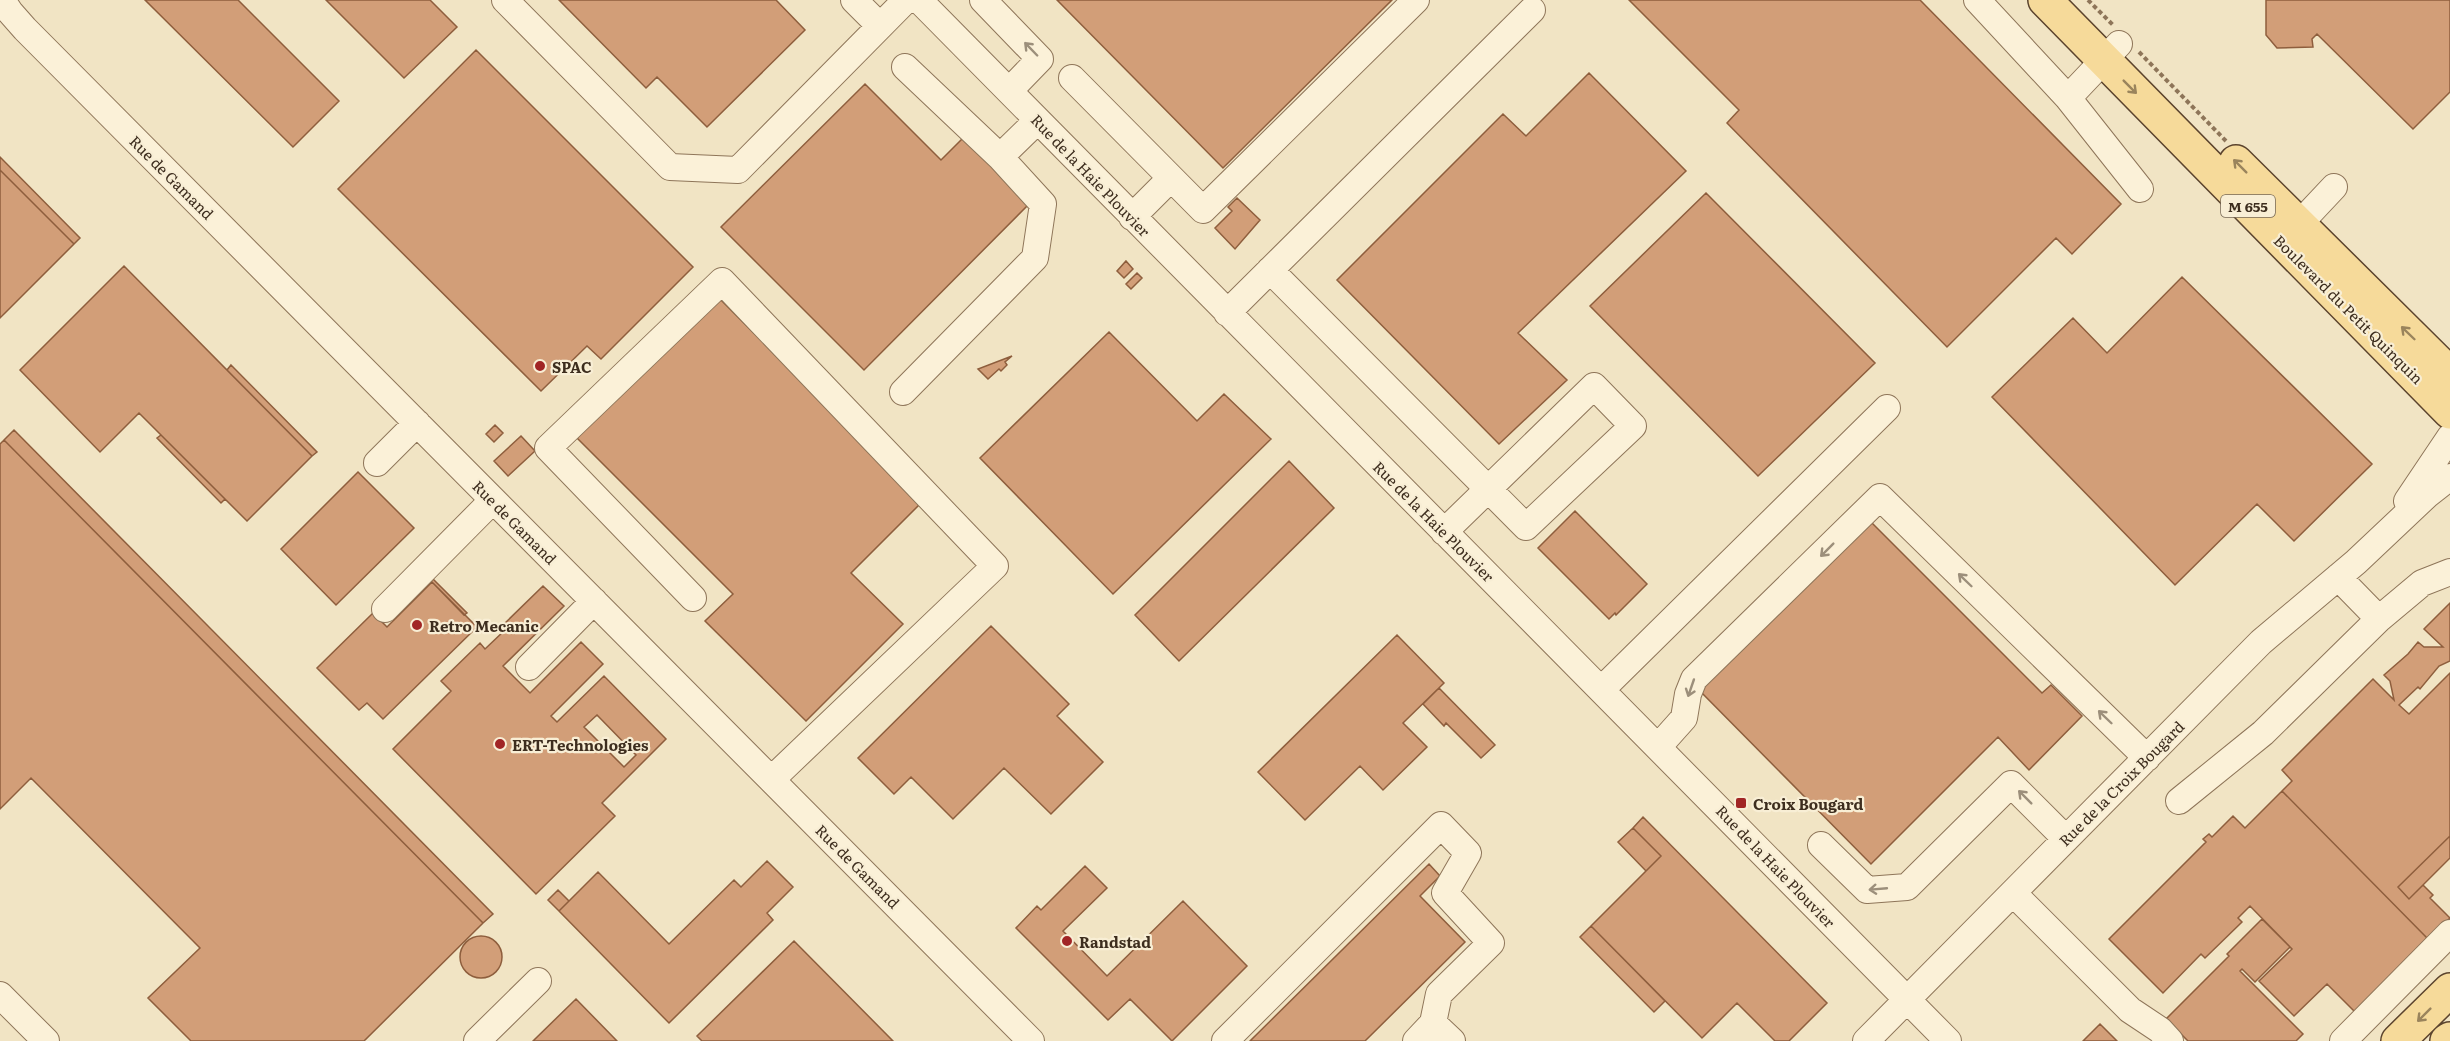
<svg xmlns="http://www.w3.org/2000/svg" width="2450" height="1041" font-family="Literata,serif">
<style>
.building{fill:#d29e78;stroke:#8e5e3d;stroke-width:1.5;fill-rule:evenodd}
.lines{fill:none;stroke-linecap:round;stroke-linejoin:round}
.minor-casing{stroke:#8e7559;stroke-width:28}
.major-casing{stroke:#5b432d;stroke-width:36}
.path{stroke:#8e7559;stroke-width:4;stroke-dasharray:4.5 3;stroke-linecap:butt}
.minor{stroke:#fbf1d8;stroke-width:26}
.major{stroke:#f6da9a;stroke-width:33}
.oneway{stroke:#9c8f7b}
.oneway2{stroke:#9a845c}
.poi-dot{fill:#a12525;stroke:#f8eed5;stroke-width:2}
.labels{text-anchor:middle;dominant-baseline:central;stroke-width:4.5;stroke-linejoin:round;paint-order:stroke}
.shield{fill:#f8eed5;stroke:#756755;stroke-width:1.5}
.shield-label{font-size:14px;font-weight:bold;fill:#3d2d1e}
.street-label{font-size:15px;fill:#3d2d1e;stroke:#f8eed5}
.poi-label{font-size:15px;font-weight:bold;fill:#3d2d1e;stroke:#f8eed5;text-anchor:start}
</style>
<rect width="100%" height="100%" fill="#f1e4c4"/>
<!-- building -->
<path class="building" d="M145 0H238L339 101 293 147Z
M326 0H430L457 27 404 78Z
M559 0H776L805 30 707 127 657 77 646 88Z
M1057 0H1392L1223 168Z
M1629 0H1920L2121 204 2072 254 2056 238 1947 347 1727 123 1739 110Z
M2266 0H2450V92L2413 129 2317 34 2312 39 2313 47 2277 48 2266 35Z
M476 50 693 267 601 359 587 346 541 391 338 189Z
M1589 73 1686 171 1518 333 1567 380 1499 444 1337 280 1503 114 1526 136Z
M865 84 941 160 963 138 1029 204 864 370 721 227Z
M0 157 80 238 74 244 0 170Z
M0 170 74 244 0 318Z
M1706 193 1875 363 1758 476 1590 306Z
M1237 198 1260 220 1235 249 1215 228 1232 211 1228 207Z
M1126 261 1133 269 1124 278 1117 271Z
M124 266 312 456 247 521 139 413 100 452 20 370Z
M1137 273 1142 278 1131 289 1126 284Z
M2182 277 2372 464 2294 541 2257 504 2175 585 1992 397 2073 318 2107 353Z
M718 297 922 502 851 573 903 624 806 721 705 621 733 594 577 438Z
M1109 332 1197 421 1224 394 1271 439 1113 594 980 458Z
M1012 356 1005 362 1007 365 1001 371 999 369 988 379 978 369Z
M231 365 317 452 312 456 227 370Z
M495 425 503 433 494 442 486 434Z
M14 430 493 914 483 923 4 440Z
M161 435 225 499 221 503 157 438Z
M521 436 535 451 508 476 494 461Z
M4 440 483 923 364 1041H191L148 998 200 948 31 778 0 809V444Z
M1289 461 1334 508 1179 661 1135 615Z
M358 472 414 528 336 605 281 549Z
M1575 511 1647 584 1616 615 1615 613 1609 619 1538 548Z
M1869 520 2042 693 2051 685 2082 716 2029 770 1998 737 1871 864 1698 689Z
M432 578 467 613 464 615 432 582 410 604 408 601Z
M432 582 477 627 383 719 367 703 359 710 317 668 373 613 387 627Z
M543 586 564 606 503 666 530 693 581 642 603 664 551 716 557 722 604 676 666 739 602 803 615 816 536 894 393 749 451 691 441 681 480 643 485 649 506 629 502 626ZM597 715 636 755 624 767 584 727Z
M2450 603V661L2439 666 2420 689 2418 687 2399 705 2409 714 2450 673V836L2398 887 2409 899 2423 885 2433 895 2430 898 2450 918 2428 939 2282 791 2292 781 2282 770 2373 679 2394 700 2390 681 2384 675 2408 654 2418 642 2424 647H2443L2424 629Z
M991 626 1069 704 1057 716 1103 762 1051 814 1004 768 953 819 911 777 894 794 858 758Z
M1397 635 1444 683 1403 723 1427 747 1383 790 1360 766 1305 820 1258 772Z
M1439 688 1495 745 1481 758 1446 723 1444 726 1423 704Z
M2282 791 2428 939 2355 1012 2327 984 2294 1016 2259 981 2292 949 2250 906 2238 918 2242 922 2205 958 2201 954 2163 993 2109 939 2206 842 2203 839 2209 834 2212 837 2233 816 2245 828Z
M1643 817 1827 1003 1789 1041H1775L1737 1003 1702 1038 1591 926 1661 856 1633 828Z
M1633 828 1661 856 1646 871 1618 842Z
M2450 836V858L2409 899 2398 887Z
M767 861 793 887 767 913 773 920 669 1023 559 911 598 872 669 944 734 880 741 887Z
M1429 864 1440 876 1420 896 1465 942 1365 1041H1250Z
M1085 866 1107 888 1063 931 1107 976 1183 901 1247 966 1172 1041 1130 999 1108 1020 1016 928 1037 906 1041 910Z
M558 890 569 901 559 911 548 900Z
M2262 919 2290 947 2255 982 2242 969 2240 971 2303 1034 2296 1041H2188L2166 1019 2229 956 2227 954Z
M1591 926 1665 1001 1654 1012 1580 937Z
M460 957a21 21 0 1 1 42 0a21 21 0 1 1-42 0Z
M794 941 893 1041H702L697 1036Z
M576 999 617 1041H533Z
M2100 1024 2117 1041H2083Z"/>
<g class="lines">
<!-- minor casing -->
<g class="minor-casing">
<path id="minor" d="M2 0 10 12 25 29 1031 1041
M505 0 670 167 738 170 906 0
M854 0 880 26
M919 0 1948 1041
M983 0 1040 59 1009 91
M1977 0 2068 98 2140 189
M1072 78 1203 210 1416 0
M2068 98 2119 44
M1000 157 1037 121
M1132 217 1171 178
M2287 237 2334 187
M1270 270 1526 527 1633 426 1594 386 1444 532
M1227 313 1532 10
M903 392 1035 258 1043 204 1000 157 905 67
M377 463 417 423
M2407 501 2450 437
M2338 577 2379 619
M693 598 548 448 722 281 995 566 772 779
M385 609 493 500
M529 667 594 601
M1602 689 1887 408
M1659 746 1684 718 1688 694 1694 679 1880 497 2147 758
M2179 801 2263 733 2379 619 2422 583 2450 572
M1821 845 1867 890 1907 887 2011 784 2066 839
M2013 893 2130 1010 2160 1030 2170 1041
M0 995 46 1041
M477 1041 538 981
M1225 1041 1441 825 1468 853 1445 893 1491 943 1439 994 1433 1023
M1416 1041 1433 1023 1452 1041
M1866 1041 2261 642 2356 562 2427 495 2450 477
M2343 1041 2450 933"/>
</g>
<!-- major casing -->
<g class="major-casing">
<path id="major" d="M2045 0 2450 412
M2236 162 2450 374
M2398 1041 2450 990
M2447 1041 2450 1039"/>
</g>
<!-- path -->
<path class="path" d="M2088 0 2113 25
M2139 52 2226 141"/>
<!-- minor -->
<use href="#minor" class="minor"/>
<!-- major -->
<use href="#major" class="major"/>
</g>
<!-- one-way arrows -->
<defs><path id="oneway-shaft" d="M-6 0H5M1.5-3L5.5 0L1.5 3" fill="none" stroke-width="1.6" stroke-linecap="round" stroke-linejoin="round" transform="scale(1.5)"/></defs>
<g class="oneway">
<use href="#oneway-shaft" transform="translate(1031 49) rotate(-134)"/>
<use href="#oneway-shaft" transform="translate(1827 550) rotate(135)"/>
<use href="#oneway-shaft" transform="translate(1965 580) rotate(-136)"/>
<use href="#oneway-shaft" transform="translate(1691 688) rotate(109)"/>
<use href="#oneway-shaft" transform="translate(2105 717) rotate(-136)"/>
<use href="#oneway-shaft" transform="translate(2025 797) rotate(-135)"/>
<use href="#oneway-shaft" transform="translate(1878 889) rotate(175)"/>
</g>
<g class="oneway2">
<use href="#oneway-shaft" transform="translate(2130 87) rotate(45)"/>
<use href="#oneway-shaft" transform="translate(2240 166) rotate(-135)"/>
<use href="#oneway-shaft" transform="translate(2408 333) rotate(-136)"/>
<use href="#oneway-shaft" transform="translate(2424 1015) rotate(135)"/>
</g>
<!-- markers -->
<g class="poi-dot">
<circle cx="540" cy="366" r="6"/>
<circle cx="417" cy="625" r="6"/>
<circle cx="500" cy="744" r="6"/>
<rect x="1735" y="797" width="12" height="12" rx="3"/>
<circle cx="1067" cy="941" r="6"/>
</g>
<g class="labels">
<!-- shield labels -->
<rect class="shield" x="2221" y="195" width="54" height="22" rx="4.5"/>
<g class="shield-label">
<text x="2248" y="206">M 655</text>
</g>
<!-- street labels -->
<g class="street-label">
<text transform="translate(1091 175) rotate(46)">Rue de la Haie Plouvier</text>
<text transform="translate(172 177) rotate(45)">Rue de Gamand</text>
<text transform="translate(2349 309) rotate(45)">Boulevard du Petit Quinquin</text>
<text transform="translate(1434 521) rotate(45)">Rue de la Haie Plouvier</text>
<text transform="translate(515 522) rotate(45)">Rue de Gamand</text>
<text transform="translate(2121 783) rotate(-45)">Rue de la Croix Bougard</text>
<text transform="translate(858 866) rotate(45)">Rue de Gamand</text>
<text transform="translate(1776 866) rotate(46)">Rue de la Haie Plouvier</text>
</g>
<!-- poi labels -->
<g class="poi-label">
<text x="552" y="366">SPAC</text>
<text x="429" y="625">Retro Mecanic</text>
<text x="512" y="744">ERT-Technologies</text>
<text x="1753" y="803">Croix Bougard</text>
<text x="1079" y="941">Randstad</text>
</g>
</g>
</svg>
